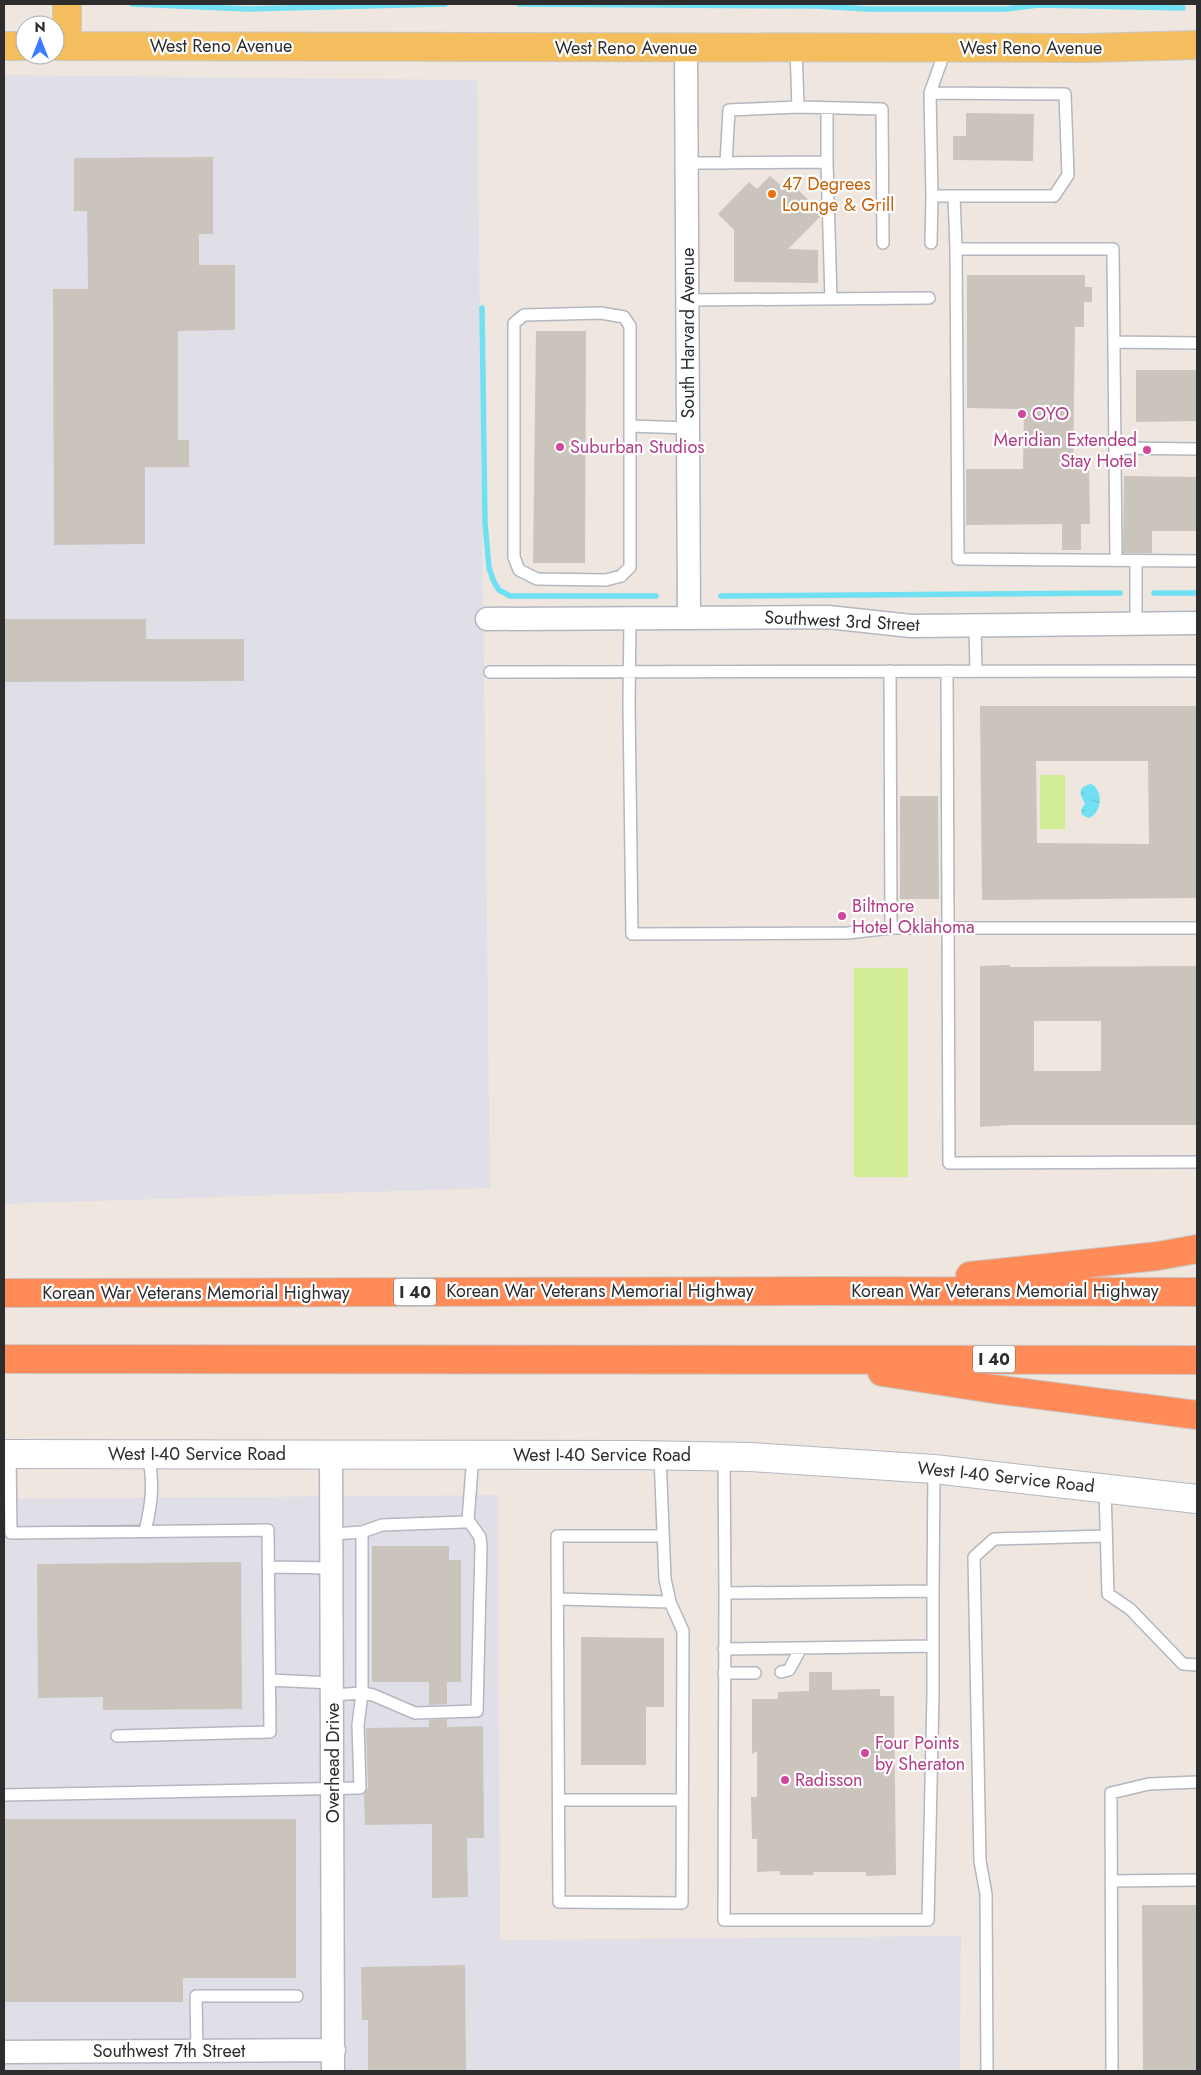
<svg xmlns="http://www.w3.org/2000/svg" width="1201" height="2075" font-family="Jost,sans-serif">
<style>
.industrial{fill:#e0dfe7}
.pitch{fill:#d3ed96}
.water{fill:url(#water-ripples)}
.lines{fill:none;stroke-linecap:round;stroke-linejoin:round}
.stream{stroke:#70e0f2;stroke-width:5.5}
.building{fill:#cac4bd;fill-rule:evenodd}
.service-casing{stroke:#b3b7c0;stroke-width:14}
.minor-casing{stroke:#b3b7c0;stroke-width:25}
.tertiary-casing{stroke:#b3b7c0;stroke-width:30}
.primary-casing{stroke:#c8c8c8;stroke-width:30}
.motorway-casing{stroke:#c8c8c8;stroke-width:30}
.service{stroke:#fff;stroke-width:11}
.minor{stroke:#fff;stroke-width:22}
.tertiary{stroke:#fff;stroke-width:28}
.primary{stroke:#f4bd5e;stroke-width:28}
.motorway{stroke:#ff8b59;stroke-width:28}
.food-dot{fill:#e8710a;stroke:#fff;stroke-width:2}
.hotel-dot{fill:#d1479c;stroke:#fff;stroke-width:2}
.labels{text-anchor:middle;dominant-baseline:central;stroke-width:4.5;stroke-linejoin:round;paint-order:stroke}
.shield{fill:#fff;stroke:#6c6c6c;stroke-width:1}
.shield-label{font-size:16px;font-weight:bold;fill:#2d2d2d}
.street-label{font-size:18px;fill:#2d2d2d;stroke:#fff}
.food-label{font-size:18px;fill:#c56008;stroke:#fff;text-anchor:start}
.hotel-label{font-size:18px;fill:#b23c85;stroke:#fff;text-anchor:start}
</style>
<defs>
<pattern id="water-ripples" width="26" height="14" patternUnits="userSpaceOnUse" patternTransform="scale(1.25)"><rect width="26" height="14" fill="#70e0f2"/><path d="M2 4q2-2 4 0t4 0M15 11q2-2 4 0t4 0" fill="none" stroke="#61c0d0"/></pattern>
</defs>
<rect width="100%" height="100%" fill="#eee6df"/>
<!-- industrial -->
<path class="industrial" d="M4 75 477 80 490 1188 4 1204Z
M498 1495 500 1940 961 1936 960 2071H4V1499Z"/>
<!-- pitch -->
<path class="pitch" d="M1040 775H1065V829H1040Z
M854 968H908V1177H854Z"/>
<!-- water -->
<path class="water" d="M1091 784C1104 790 1102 813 1089 818L1082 815 1081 810 1085 803C1079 793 1078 787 1091 784Z"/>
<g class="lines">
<!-- stream -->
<path class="stream" d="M132 4 249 9 445 4
M519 4 818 6 868 9H1006L1038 5 1183 8
M482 308 485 523 489 568 494 582 499 590 510 596H656
M1154 593H1197
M721 596 1120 593"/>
</g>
<!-- building -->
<path class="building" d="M966 113 1034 114 1033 161 953 160V136H966Z
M213 157V234H199V265H235V330L178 331V440H189V467H145V544L54 545 53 289H88L87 211H74V158Z
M770 176 784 188 790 182 821 212V216L788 249 818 250V283L734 282V230L718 214 749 182 757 189Z
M967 275H1085V287H1092V302H1084V327H1075L1073 468H1089L1090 524H1081V550H1062V524L966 525V469H1023L1024 409 967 408Z
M536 331H586L585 563H533Z
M1136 370H1197V421L1136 422Z
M1124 476 1197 477V531H1152V553H1123Z
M4 619H146V639H244V681L4 682Z
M980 706H1197V898L982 900ZM1036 761H1148L1149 844 1037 843Z
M900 796H938L939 899H900Z
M1010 965V967L1197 966V1125H1011L980 1127V966ZM1034 1021H1101V1071H1034Z
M372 1546H449V1560H461V1682H447V1704L429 1705V1682H372Z
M241 1562 242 1709 103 1710V1697L38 1698 37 1564Z
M581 1637 664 1638V1707H646V1765H581Z
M809 1672H832V1690L880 1689V1696H894L896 1875 866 1876V1872H813L814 1875H780V1871L757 1872V1839H752L751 1797H757V1751L752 1754V1699H778V1692L809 1691Z
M447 1719V1727L483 1726 484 1838H467L468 1897 432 1898V1824L365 1825 364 1794 368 1788 366 1728 429 1727V1720Z
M4 1819H296V1978H183V2002H4Z
M1142 1905H1197V2071H1143Z
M465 1965 466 2071H368V2020H362L361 1967Z"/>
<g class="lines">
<!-- service casing -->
<g class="service-casing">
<path id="service" d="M930 93 1065 94 1068 175 1054 196H932L930 93 946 48
M798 107 882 109 883 243
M827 162V108
M687 163 827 162 831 299
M726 163 729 110 798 107 796 48
M954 196 956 249
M931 243 932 196
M687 300 929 298
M1114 342 1197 343
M630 426V567L621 576 606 580 537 579 519 570 514 557V323L524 315 601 313 624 317 630 326V426L688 428
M1115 448 1197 449
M1116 560 1113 249H956L958 559 1197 561
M1136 561V623
M630 618 629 704 632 934 848 933 891 928H1197
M975 625 976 671
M890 671 891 928
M947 671 949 1163 1197 1162
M490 672 1197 671
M10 1454 11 1533 268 1530 270 1732 117 1736
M660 1456 665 1579 670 1602 683 1631 682 1903 559 1902 557 1536H663
M724 1457 725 1593 933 1591V1695L928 1920H724L725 1593
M1105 1488 1108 1594 1130 1609 1183 1664 1197 1665
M145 1531C152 1503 154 1483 148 1454
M332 1534 362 1532 382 1525 464 1522 468 1520
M269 1567 332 1568
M933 1591 934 1469
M558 1599 670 1602
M724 1649 933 1646
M781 1672 789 1670 801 1648
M724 1673H755
M270 1680 332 1683
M333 1695 362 1693V1532
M4 1795 360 1788 358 1725 362 1693 373 1695 415 1713 477 1711 481 1547 480 1537 468 1520 473 1455
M559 1800H681
M1111 1881 1197 1880
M197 2051 196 1996H297
M987 2071 986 1894 980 1861 974 1557 994 1539 1106 1536
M1112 2071 1111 1793 1149 1784 1197 1782"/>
</g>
<!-- minor casing -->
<g class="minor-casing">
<path id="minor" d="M686 48 689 618
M487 619 828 617 911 626 1197 623
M331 1454 333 2071
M4 2052 334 2050"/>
</g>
<!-- tertiary casing -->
<g class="tertiary-casing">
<path id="tertiary" d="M4 1454 634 1455 751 1457 934 1469 1197 1499"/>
</g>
<!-- primary casing -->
<g class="primary-casing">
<path id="primary" d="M4 46H25
M55 46 1086 48 1197 45
M67 46V4"/>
</g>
<!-- motorway casing -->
<g class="motorway-casing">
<path id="motorway" d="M970 1276 1158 1256 1197 1249
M4 1293 826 1291 1197 1292
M4 1359 1197 1360
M882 1372 993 1389 1197 1415"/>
</g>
<!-- service -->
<use href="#service" class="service"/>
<!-- minor -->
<use href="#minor" class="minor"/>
<!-- tertiary -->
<use href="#tertiary" class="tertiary"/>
<!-- primary -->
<use href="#primary" class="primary"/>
<!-- motorway -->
<use href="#motorway" class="motorway"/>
</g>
<!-- markers -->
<circle class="food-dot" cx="772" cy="194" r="5"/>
<g class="hotel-dot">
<circle cx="1022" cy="414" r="5"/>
<circle cx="560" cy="447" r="5"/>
<circle cx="1147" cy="450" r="5"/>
<circle cx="842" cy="916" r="5"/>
<circle cx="865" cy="1753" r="5"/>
<circle cx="785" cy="1780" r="5"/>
</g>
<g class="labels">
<!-- shield labels -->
<g class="shield">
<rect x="394" y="1278.5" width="42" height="27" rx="4"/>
<rect x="973" y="1345.5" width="42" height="27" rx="4"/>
</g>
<g class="shield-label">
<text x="415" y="1292">I 40</text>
<text x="994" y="1359">I 40</text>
</g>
<!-- street labels -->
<g class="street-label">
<text x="221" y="46">West Reno Avenue</text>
<text x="626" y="48">West Reno Avenue</text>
<text x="1031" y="48">West Reno Avenue</text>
<text transform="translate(688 333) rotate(-90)">South Harvard Avenue</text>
<text transform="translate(842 621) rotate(3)">Southwest 3rd Street</text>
<text x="600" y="1291">Korean War Veterans Memorial Highway</text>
<text x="1005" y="1291">Korean War Veterans Memorial Highway</text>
<text x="196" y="1293">Korean War Veterans Memorial Highway</text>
<text x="197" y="1454">West I-40 Service Road</text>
<text x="602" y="1455">West I-40 Service Road</text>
<text transform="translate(1006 1477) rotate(6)">West I-40 Service Road</text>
<text transform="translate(333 1763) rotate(-90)">Overhead Drive</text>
<text x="169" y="2051">Southwest 7th Street</text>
</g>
<!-- food labels -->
<g class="food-label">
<text x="782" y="184">47 Degrees<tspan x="782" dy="21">Lounge &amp; Grill</tspan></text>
</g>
<!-- hotel labels -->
<g class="hotel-label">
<text x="1032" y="414">OYO</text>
<text x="1137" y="440" text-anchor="end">Meridian Extended<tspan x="1137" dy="21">Stay Hotel</tspan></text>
<text x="570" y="447">Suburban Studios</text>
<text x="852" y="906">Biltmore<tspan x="852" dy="21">Hotel Oklahoma</tspan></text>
<text x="875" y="1743">Four Points<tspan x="875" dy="21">by Sheraton</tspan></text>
<text x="795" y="1780">Radisson</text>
</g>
</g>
<!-- border -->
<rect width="1201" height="2075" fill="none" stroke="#2d2d2d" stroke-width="10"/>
<!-- north arrow -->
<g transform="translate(40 40)"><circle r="24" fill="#ffffff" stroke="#ababab"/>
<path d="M0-4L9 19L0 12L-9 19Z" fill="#3c7afe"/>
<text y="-8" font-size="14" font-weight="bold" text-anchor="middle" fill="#2d2d2d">N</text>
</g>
</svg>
